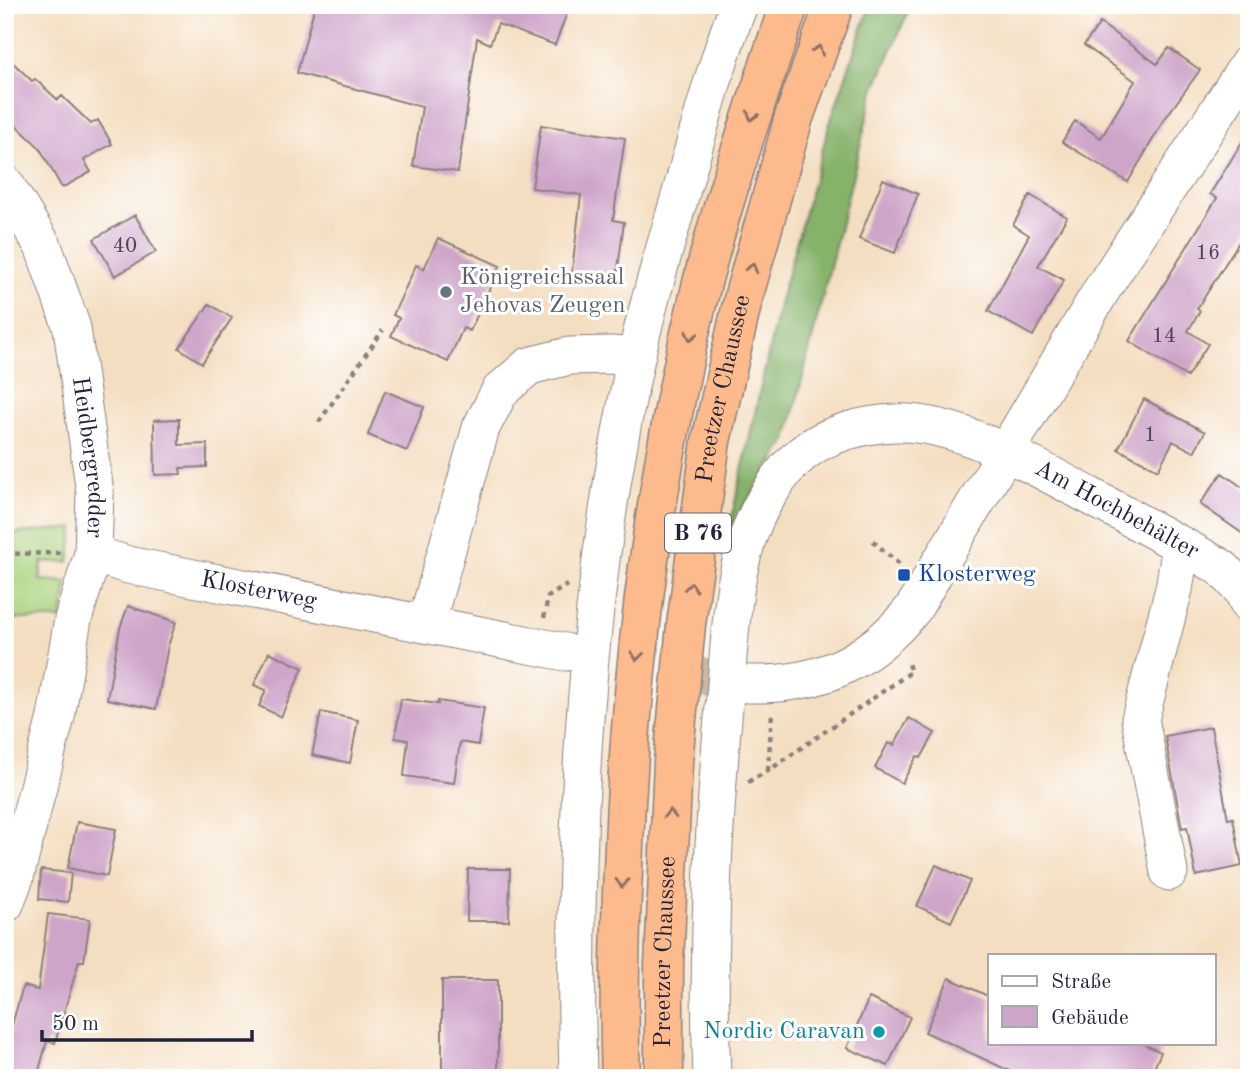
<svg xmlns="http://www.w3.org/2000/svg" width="1254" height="1083" font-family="'Old Standard TT',serif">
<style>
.green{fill:#a8d07b;stroke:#65795b;stroke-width:2}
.forest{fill:#86b26b;stroke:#546a53;stroke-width:2}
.building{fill:#cfa4c9}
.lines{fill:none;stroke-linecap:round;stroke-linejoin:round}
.minor-tunnel{stroke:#cab8a6;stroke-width:37;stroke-dasharray:37 18;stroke-linecap:butt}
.minor-casing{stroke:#8b807e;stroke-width:39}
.highway-casing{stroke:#8b807e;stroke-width:41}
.path{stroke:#8b807e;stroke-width:4.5;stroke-dasharray:5 5;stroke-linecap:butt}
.minor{stroke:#fff;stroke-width:37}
.highway{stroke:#fcba8d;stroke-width:38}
.oneway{stroke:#8f6e64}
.worship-dot{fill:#6b7280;stroke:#fff;stroke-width:2.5}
.transit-dot{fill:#1a4fb4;stroke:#fff;stroke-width:2.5}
.culture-dot{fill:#0f9aa8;stroke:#fff;stroke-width:2.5}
.labels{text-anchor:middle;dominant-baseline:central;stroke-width:6;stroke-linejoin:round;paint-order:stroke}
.number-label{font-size:21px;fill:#4d425e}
.shield{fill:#fff;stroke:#646476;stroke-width:2}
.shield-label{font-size:23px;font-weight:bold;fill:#22223b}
.worship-label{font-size:24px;fill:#5b616d;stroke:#fff;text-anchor:start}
.street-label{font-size:24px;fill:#22223b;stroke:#fff}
.transit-label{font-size:24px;fill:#164399;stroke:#fff;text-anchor:start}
.culture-label{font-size:24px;fill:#0d838f;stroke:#fff;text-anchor:end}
</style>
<rect width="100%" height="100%" fill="#fff"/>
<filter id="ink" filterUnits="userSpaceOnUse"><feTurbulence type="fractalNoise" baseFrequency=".0143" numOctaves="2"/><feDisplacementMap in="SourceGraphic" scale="14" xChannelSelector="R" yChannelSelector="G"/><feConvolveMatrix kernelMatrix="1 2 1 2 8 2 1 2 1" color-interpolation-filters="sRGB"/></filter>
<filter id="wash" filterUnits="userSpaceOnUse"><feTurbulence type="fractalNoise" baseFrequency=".00686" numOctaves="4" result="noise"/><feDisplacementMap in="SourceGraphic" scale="28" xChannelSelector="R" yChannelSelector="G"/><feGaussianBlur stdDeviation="1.57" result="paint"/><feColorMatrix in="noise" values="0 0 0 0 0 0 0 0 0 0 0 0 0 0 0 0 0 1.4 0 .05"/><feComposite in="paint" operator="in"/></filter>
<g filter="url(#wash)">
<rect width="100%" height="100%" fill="#f4dec1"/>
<!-- green -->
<path class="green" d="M74 528 69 562H42L40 580 67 582 62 619H5V534Z"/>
<!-- forest -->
<path class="forest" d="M870 5H911L874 90 787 440 729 529 780 301 829 126Z"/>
<g id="blocks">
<!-- building -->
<path class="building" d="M315 5H570L555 45 498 24 490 44 477 38 458 172 413 166 422 107 297 73Z
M1100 23 1157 64 1169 48 1200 70 1164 120 1128 182 1062 142 1075 121 1101 138 1135 81 1084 45Z
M5 55 32 81 35 79 58 100 62 96 91 124 98 120 112 144 84 160 91 172 62 188 39 147 5 115Z
M541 125 625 138 613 220 624 222 616 284 571 279 581 195 532 188Z
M1249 131V226L1197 309 1200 311 1188 331 1208 344 1187 377 1129 341 1217 198 1210 194Z
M883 179 918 194 895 253 859 239Z
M1030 195 1067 217 1038 266 1064 280 1033 336 988 311 1029 235 1013 225Z
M135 215 156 252 115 276 94 239Z
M438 238 500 266 470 331 463 328 448 362 391 336 399 318 393 315 416 265 424 269Z
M209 304 232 318 202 363 179 348Z
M385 391 424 407 407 451 368 435Z
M1144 399 1205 432 1194 452 1173 441 1158 470 1118 449Z
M179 419V445L207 444V467L180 468 181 474 155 475 154 420Z
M1222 473 1249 492V538L1200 504Z
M128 606 176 622 168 646 156 709 107 699 120 628Z
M269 652 303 668 281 717 259 706 266 690 254 685Z
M401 699 438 704V701L484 708 478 745 460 742 454 783 404 776 408 740 395 738Z
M321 712 358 720 350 763 312 755Z
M909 718 935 733 921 758 917 756 902 783 875 768 888 743 894 745Z
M1211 727 1228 819 1233 818 1242 866 1196 876 1187 827 1182 828 1165 736Z
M77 822 116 829 107 876 68 868Z
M936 865 970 881 951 922 917 906Z
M468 869H510L509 921H467Z
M41 870 71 873 68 902 39 899Z
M48 914 90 919 84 961H79L55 1043 47 1041 37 1078H22L5 1073V1050L23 986 38 990Z
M949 978 990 997V1043H1141L1161 1052 1150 1078H1025L925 1032Z
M442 980H498V1078H442Z
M869 998 910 1017 888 1066 847 1048Z"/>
</g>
</g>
<g filter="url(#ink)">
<use href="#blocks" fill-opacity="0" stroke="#8b807e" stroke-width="2"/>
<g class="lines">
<!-- minor-tunnel -->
<path class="minor-tunnel" d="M565 652 748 684"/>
<!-- minor casing -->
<g class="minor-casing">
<g id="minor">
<path id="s1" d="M5 184 43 246 72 328 95 493 93 554 73 619 56 717 15 877 5 904"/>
<path id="s2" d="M93 554 128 565 565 652"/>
<path d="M426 624 481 428 500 391 529 366 569 356 611 355 636 357"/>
<path d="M748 684C819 686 868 663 913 609L1101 291 1249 63"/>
<path d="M1169 872 1140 719 1174 589 1181 545"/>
<path d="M578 1078C572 837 584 594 636 358 648 301 666 245 682 189 700 127 715 65 739 5"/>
<path id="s3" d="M712 1078C707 950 713 823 725 696 731 629 731 550 770 492 778 479 789 464 802 454 825 434 865 424 895 423 957 420 1037 468 1090 496 1134 520 1178 543 1222 568L1243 591 1249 605"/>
</g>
</g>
<!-- highway casing -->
<g class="highway-casing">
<g id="highway">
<path d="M621 1078C618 1008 620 939 623 869 630 672 654 474 702 283 726 189 758 97 789 5"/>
<path id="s4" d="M664 1078V965L673 762 686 625 711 441 744 295 794 117 834 5"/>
</g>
</g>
<!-- path -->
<path class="path" d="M319 422 383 330
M873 541 902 567
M5 554 61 553
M544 618 548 597 567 585
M768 770 772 713
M748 782 768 771 911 672 907 661"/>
<!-- minor -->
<use href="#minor" class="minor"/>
<!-- highway -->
<use href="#highway" class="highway"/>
</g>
<!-- one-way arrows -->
<defs><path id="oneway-chevron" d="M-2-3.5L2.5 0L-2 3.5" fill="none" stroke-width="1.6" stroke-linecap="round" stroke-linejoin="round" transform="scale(1.75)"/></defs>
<g class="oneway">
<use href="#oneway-chevron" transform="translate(818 50) rotate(-70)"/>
<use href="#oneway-chevron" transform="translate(752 116) rotate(107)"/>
<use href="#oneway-chevron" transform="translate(752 268) rotate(-74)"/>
<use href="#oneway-chevron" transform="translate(691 336) rotate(102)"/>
<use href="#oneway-chevron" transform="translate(691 587) rotate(-82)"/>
<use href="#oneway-chevron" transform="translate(637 656) rotate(97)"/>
<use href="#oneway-chevron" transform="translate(670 814) rotate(-87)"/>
<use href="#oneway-chevron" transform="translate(622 883) rotate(92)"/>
</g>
</g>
<!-- markers -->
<circle class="worship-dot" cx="446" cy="292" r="7"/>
<rect class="transit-dot" x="897" y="568" width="14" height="14" rx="3.5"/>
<circle class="culture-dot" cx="879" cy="1032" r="7"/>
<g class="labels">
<!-- number labels -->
<g class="number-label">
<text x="125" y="246">40</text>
<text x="1208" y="253">16</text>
<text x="1164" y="336">14</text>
<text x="1150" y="435">1</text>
</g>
<!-- shield labels -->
<rect class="shield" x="665" y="513.5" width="66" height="39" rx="5"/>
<g class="shield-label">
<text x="698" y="533">B 76</text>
</g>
<!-- worship labels -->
<g class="worship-label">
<text x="460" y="278">Königreichssaal<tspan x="460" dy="28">Jehovas Zeugen</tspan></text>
</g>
<!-- street labels -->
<g class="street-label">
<text stroke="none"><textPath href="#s4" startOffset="693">Preetzer Chaussee</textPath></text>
<text stroke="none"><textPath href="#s1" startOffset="290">Heidbergredder</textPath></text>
<text stroke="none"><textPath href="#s3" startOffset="984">Am Hochbehälter</textPath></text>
<text stroke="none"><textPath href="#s2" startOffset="170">Klosterweg</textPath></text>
<text stroke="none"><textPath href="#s4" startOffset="126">Preetzer Chaussee</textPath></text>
</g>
<!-- transit labels -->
<g class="transit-label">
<text x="918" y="575">Klosterweg</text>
</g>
<!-- culture labels -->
<g class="culture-label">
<text x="865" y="1032">Nordic Caravan</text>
</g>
</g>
<!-- margin -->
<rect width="1254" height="1083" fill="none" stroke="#fff" stroke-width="28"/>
<!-- legend -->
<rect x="988" y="954" width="228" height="91" fill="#ffffff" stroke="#a7a7b1" stroke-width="2"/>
<rect x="1002" y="976" width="35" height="10" fill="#ffffff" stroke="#a7a7b1" stroke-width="2"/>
<text x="1051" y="988" font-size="21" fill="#22223b">Straße</text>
<rect x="1002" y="1006" width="35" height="21" fill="#cfa4c9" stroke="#a7a7b1" stroke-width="2"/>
<text x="1051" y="1024" font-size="21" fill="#22223b">Gebäude</text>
<!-- scale -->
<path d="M42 1030v10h210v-10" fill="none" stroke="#22223b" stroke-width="3.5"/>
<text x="52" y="1030" font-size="21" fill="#22223b" stroke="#ffffff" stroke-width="5" paint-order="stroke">50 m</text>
</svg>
